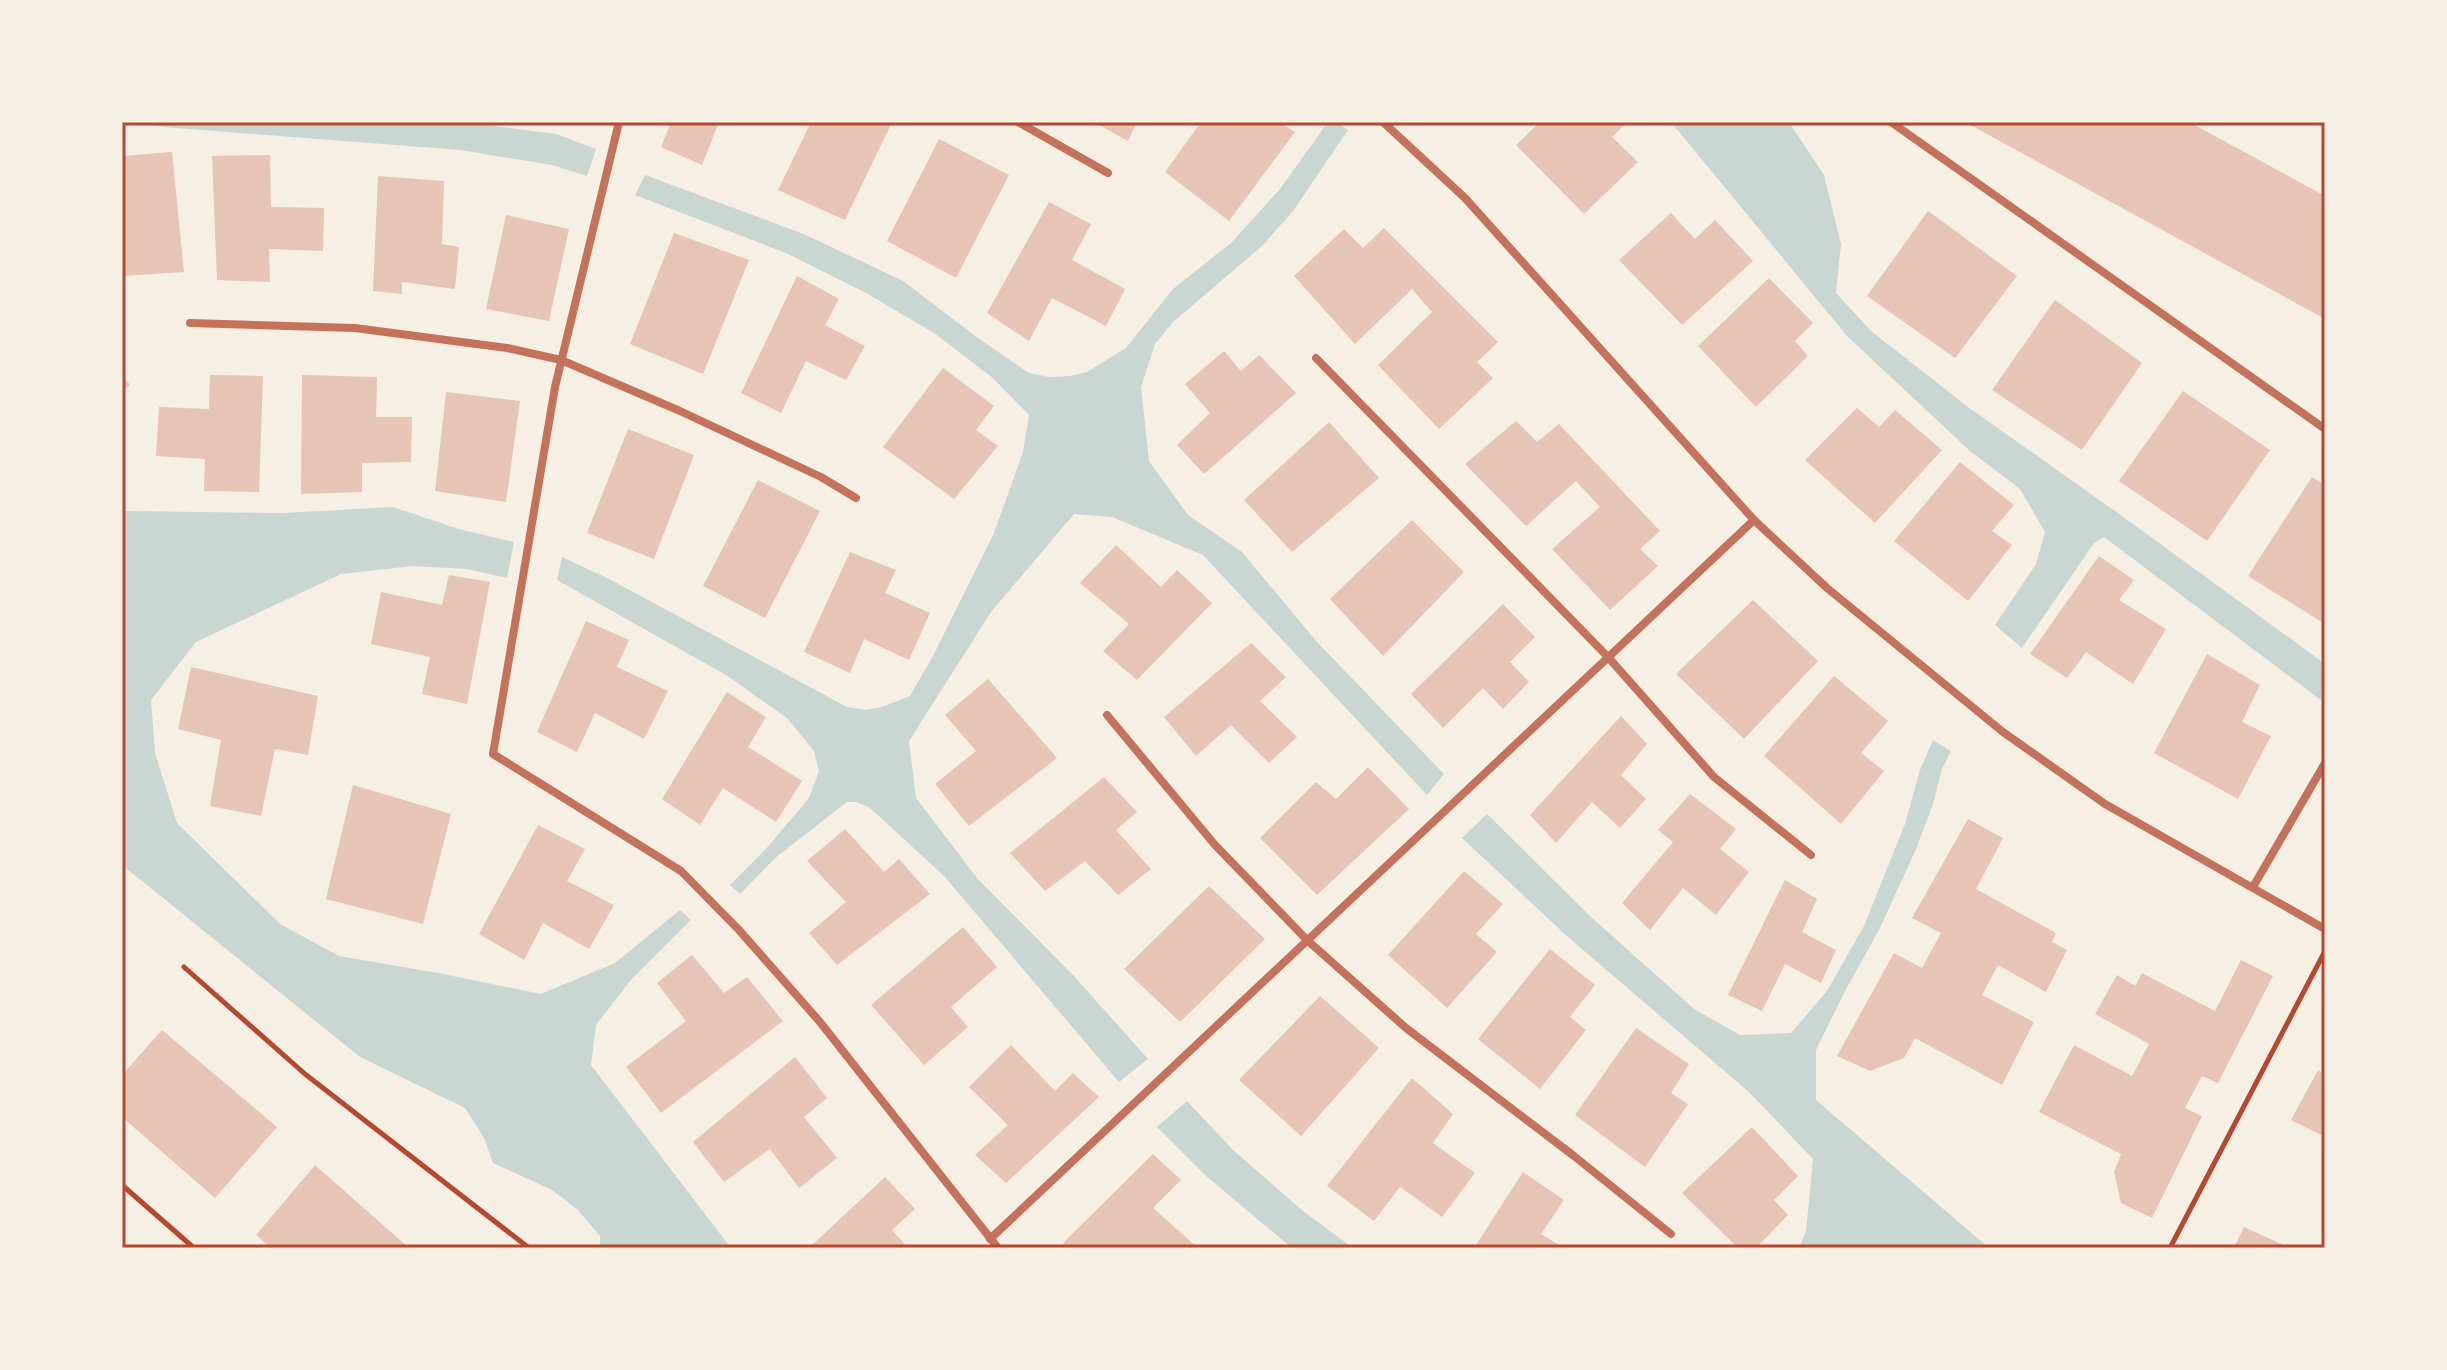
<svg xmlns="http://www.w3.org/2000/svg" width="2447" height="1370" font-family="'Noto Serif',serif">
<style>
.water{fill:#c9d6d2}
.building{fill:#e6c5b7}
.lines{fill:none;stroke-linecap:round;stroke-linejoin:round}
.path{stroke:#b5482f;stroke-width:5}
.minor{stroke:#c5725c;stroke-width:8}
.neatline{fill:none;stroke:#b5482f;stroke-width:3}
</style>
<rect width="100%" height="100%" fill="#f6efe4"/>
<!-- water -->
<path class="water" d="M131 122H465L556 134 596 149 587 176 552 165 460 150 164 127Z
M1328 122H1337L1348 130 1293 211 1262 246 1173 322 1155 344 1141 387 1149 461 1188 515 1242 552 1317 642 1444 774 1427 795 1203 555 1112 517 1074 514 991 612 909 741 916 798 977 878 1073 975 1148 1059 1119 1082 944 876 870 808 857 802H847L775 858 740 894 730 885 765 850 809 798 819 771 814 751 787 718 726 675 557 580 562 557 609 579 847 707 865 710 882 707 910 696 933 656 994 533 1023 452 1029 415 993 378 934 333 866 293 786 253 635 195 645 175 806 235 903 281 978 338 1029 373 1049 377 1070 376 1087 372 1126 348 1173 289 1232 242 1280 189Z
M1671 122H1789L1824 175 1841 244 1836 293 1871 331 1968 407 2126 519 2325 664V691L2321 700 2104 537 2094 543 2022 648 1995 625 2036 564 2045 532 2020 489 1970 451 1847 336Z
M393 507 462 530 514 542 507 578 467 569 413 566 341 574 196 642 151 700 155 753 177 823 280 924 339 956 438 973 541 994 615 963 680 910 691 920 630 981 596 1025 591 1065 731 1248H600V1236L577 1209 552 1190 493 1163 484 1138 465 1108 360 1057 122 865V511L284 513Z
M1933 740 1951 751 1942 769 1933 804 1916 849 1880 928 1845 991 1816 1050V1100L1989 1248H1799L1806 1231 1813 1159 1749 1092 1568 937 1462 838 1487 814 1590 916 1694 1009 1740 1035 1791 1033 1827 991 1864 926 1905 824 1920 770Z
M1187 1101 1233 1150 1303 1211 1353 1248H1292L1205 1175 1157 1127Z"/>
<!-- building -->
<path class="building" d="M671 122H719L702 165 661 147Z
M811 122H892L845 220 778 190Z
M1094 122H1137L1128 141Z
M1201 122H1279L1295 132 1229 221 1165 172Z
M1540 122H1627L1612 137 1638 162 1584 214 1516 145Z
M1965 122H2189L2325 196V319Z
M939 139 1009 175 956 278 887 241Z
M172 152 184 272 122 276V156Z
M270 155 271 207 324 208 323 251 269 249 270 282 217 280 212 156Z
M378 176 444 181 442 244 459 247 455 289 402 282V294L373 291Z
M1049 202 1091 224 1072 260 1125 289 1106 326 1052 298 1029 341 987 313Z
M1928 211 2017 276 1955 358 1867 296Z
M1671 213 1695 239 1715 220 1753 261 1682 325 1619 260Z
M506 215 569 229 549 321 486 309Z
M1384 228 1498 342 1477 362 1493 378 1439 429 1378 365 1432 312 1412 289 1355 344 1294 276 1344 229 1363 248Z
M674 233 749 260 703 374 630 344Z
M797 276 839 299 825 325 865 346 846 380 806 361 781 413 741 393Z
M1769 278 1813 323 1795 341 1808 356 1756 407 1698 346Z
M2055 300 2142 363 2082 450 1992 390Z
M1224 351 1241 371 1259 355 1296 393 1204 474 1177 445 1210 413 1185 384Z
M943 368 994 406 976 430 998 446 954 499 883 447Z
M122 375 130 385 122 391Z
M210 375 263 376 259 492 204 491 205 459 156 456 159 407 209 409Z
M302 375 377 377 376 417H412L411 462 362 463V492L301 494Z
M2183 391 2270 450 2207 541 2119 481Z
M446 392 520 401 506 502 435 491Z
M1857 408 1879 427 1895 410 1942 450 1875 523 1805 460Z
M1516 421 1537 442 1559 424 1660 531 1640 549 1658 566 1610 610 1552 549 1600 507 1576 481 1526 526 1465 464Z
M1329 422 1379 478 1292 552 1244 500Z
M628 429 694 455 654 559 587 533Z
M1960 462 2014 505 1992 531 2012 545 1968 601 1894 541Z
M2312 477 2325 485V624L2248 576Z
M758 480 820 511 765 618 703 586Z
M1412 520 1464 572 1383 656 1330 599Z
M1116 545 1161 587 1177 570 1212 603 1137 680 1103 651 1129 624 1080 583Z
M850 552 896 570 885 593 930 613 909 660 864 639 850 673 804 652Z
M2099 556 2134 580 2119 600 2166 629 2133 684 2086 652 2067 678 2030 654Z
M449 575 490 582 467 704 422 694 430 657 371 644 381 592 442 605Z
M1753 600 1818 661 1744 739 1676 674Z
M1503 604 1535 637 1510 662 1529 682 1503 709 1483 688 1443 728 1411 694Z
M586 621 629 640 617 667 668 691 644 739 595 713 577 752 537 732Z
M1251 643 1286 677 1260 701 1297 737 1269 763 1231 725 1196 756 1164 717Z
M2207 654 2260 685 2242 722 2271 736 2238 799 2154 753Z
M191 667 318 696 308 755 275 749 261 816 210 806 221 740 178 729Z
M1834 676 1888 721 1861 753 1884 771 1841 824 1764 756Z
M988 679 1057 758 969 826 935 784 976 751 945 715Z
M727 692 766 717 748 747 802 781 776 822 723 788 700 825 662 799Z
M1621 716 1647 744 1621 775 1646 799 1620 828 1592 802 1556 843 1530 815Z
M1368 767 1409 809 1317 895 1260 838 1316 782 1336 799Z
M1104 777 1137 812 1116 830 1151 869 1118 895 1085 861 1045 891 1010 853Z
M353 785 451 814 423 924 326 899Z
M1690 794 1736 829 1720 849 1749 872 1716 915 1683 888 1650 930 1622 903 1673 842 1658 830Z
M1968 819 2003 838 1976 889 2056 933 2052 942 2067 950 2046 992 1998 965 1982 995 2034 1022 2002 1085 1915 1038 1904 1058 1870 1071 1837 1056 1894 953 1922 968 1941 933 1912 918Z
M538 825 585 849 567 881 614 905 589 949 543 923 524 960 479 934Z
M845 829 884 872 899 859 930 894 837 965 809 933 846 902 807 861Z
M1464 871 1503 904 1476 934 1497 952 1447 1008 1388 955Z
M1785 880 1817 899 1802 932 1836 950 1821 983 1785 964 1762 1011 1728 995Z
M1209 886 1265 939 1180 1022 1124 969Z
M963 927 997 967 951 1007 968 1027 924 1065 871 1005Z
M1550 949 1595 985 1570 1017 1586 1030 1540 1089 1478 1039Z
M692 955 724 993 747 977 783 1021 661 1113 626 1067 686 1021 657 983Z
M2241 960 2273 976 2218 1083 2202 1076 2185 1108 2202 1116 2152 1218 2121 1203 2114 1172 2121 1154 2039 1112 2074 1045 2132 1076 2149 1044 2095 1014 2117 975 2135 986 2142 973 2215 1011Z
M1320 996 1379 1048 1301 1136 1239 1080Z
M1636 1028 1689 1064 1671 1093 1688 1104 1645 1167 1575 1115Z
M162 1030 277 1127 215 1198 122 1117V1075Z
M1011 1045 1055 1091 1073 1073 1099 1097 1006 1183 975 1155 1008 1125 969 1087Z
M795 1057 827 1098 804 1117 837 1158 799 1188 770 1149 724 1182 693 1142Z
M2318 1070 2325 1074V1137L2291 1120Z
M1412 1078 1453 1114 1433 1143 1475 1173 1442 1217 1400 1187 1374 1221 1327 1186Z
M1752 1127 1798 1176 1774 1200 1788 1215 1756 1248H1738L1682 1193Z
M1153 1154 1181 1180 1153 1208 1198 1248H1122L1118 1245 1114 1248H1068L1063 1243Z
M315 1165 409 1248H271L256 1235Z
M1523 1172 1564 1200 1541 1234 1564 1248H1474Z
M885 1177 915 1209 892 1230 908 1248H809Z
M2244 1227 2290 1248H2234Z"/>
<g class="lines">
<!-- path -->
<path class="path" d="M184 967 305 1074 529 1248
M122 1185 194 1248
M2170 1248 2325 951"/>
<!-- minor -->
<path class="minor" d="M619 122 555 387 493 754 681 871 739 930 820 1022 998 1248
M1018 122 1108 173
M1383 122 1465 198 1754 520 1827 588 2003 732 2105 804 2325 929
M1891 122 2325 429
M190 323 355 328 507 348 561 360 680 411 821 477 856 498
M1316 358 1608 657 1714 777 1811 855
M1107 715 1215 845 1307 940 1406 1028 1574 1156 1671 1234
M2253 887 2325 763
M990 1239 1754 520"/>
</g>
<!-- border -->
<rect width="2447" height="1370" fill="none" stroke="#f6efe4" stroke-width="248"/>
<rect x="124" y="124" width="2199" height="1122" class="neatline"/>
</svg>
